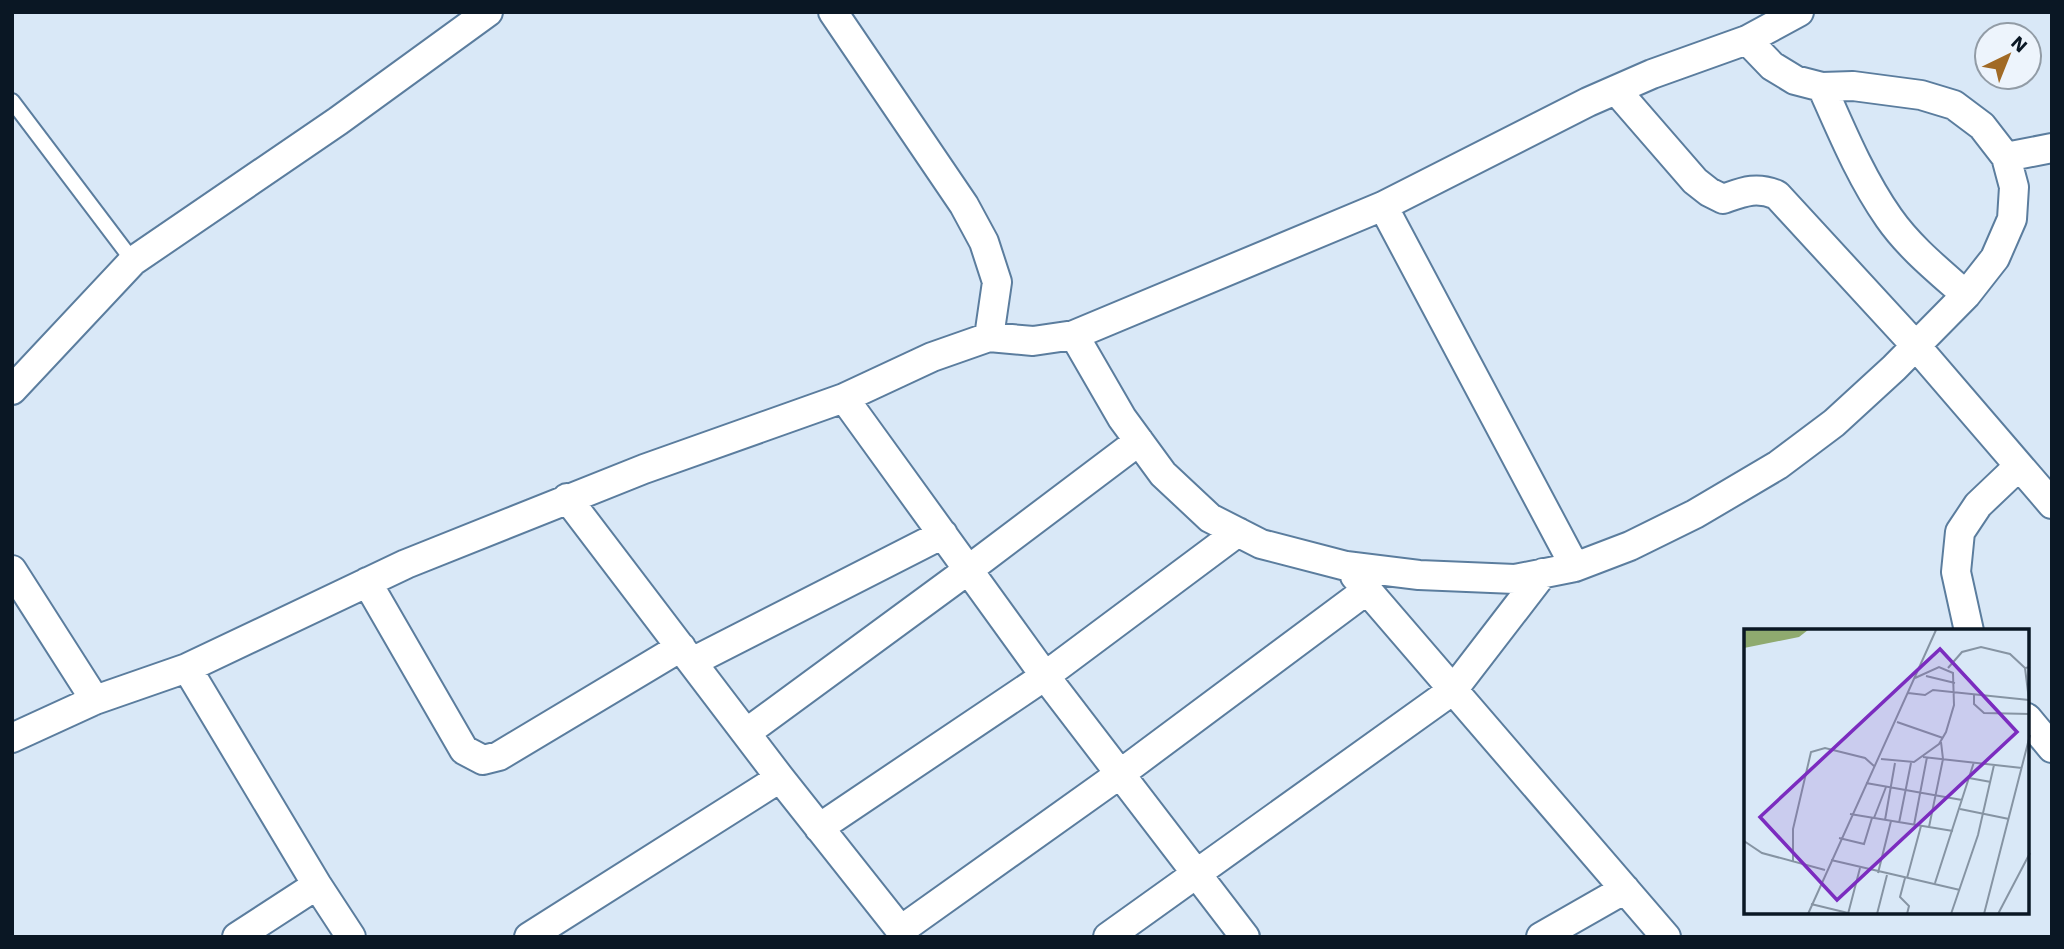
<svg xmlns="http://www.w3.org/2000/svg" width="2064" height="949" font-family="'Work Sans',sans-serif">
<style>
.lines{fill:none;stroke-linecap:round;stroke-linejoin:round}
.lane-casing{stroke:#5b7d9e;stroke-width:18}
.street-casing{stroke:#5b7d9e;stroke-width:32}
.lane{stroke:#fff;stroke-width:14}
.street{stroke:#fff;stroke-width:28}
.inset-road{fill:none;stroke:#8694a3;stroke-width:2}
.view{fill:#7b2cbf;fill-opacity:0.15;stroke:#7b2cbf;stroke-width:3.5}
.inset-edge{fill:none;stroke:#0a1724;stroke-width:3.5}
</style>
<rect width="100%" height="100%" fill="#d9e8f7"/>
<g class="lines">
<!-- lane casing -->
<g class="lane-casing">
<path id="lane" d="M12 101 133 261"/>
</g>
<!-- street casing -->
<g class="street-casing">
<path id="street" d="M833 12 964 205 984 242 997 282 989 337
M1822 87C1842 132 1861 178 1889 218 1910 248 1939 271 1966 295
M1616 90 1695 181 1709 192 1723 199C1743 192 1756 186 1777 195L1916 346 2052 504
M2006 157 2052 148
M1383 206 1575 567
M1074 335 1122 418 1163 474 1210 518 1261 544 1346 566 1419 575 1515 579 1575 567 1630 546 1695 514 1778 465 1834 423 1894 368 1966 295 1995 258 2012 219 2014 187 2006 157 1982 126 1954 105 1921 95 1853 86 1822 87 1795 80 1772 66 1747 40
M12 390 133 261 338 121 488 12
M844 398 1045 676 1245 937
M567 498 780 778 906 937
M12 570 95 700
M1355 576 1666 937
M367 582 464 750 483 760 499 756 681 647
M1969 631 1956 572 1960 532 1978 505 2019 466
M692 662 943 534
M187 668 317 885 351 937
M2027 718 2052 748
M746 733 968 570 1139 441
M12 738 95 700 187 668 406 564 644 469 844 398 932 357 989 337 1033 341 1074 335 1383 206 1588 102 1652 74 1747 40 1799 12
M819 828 1045 676 1238 532
M901 930 1120 774 1367 590
M237 937 317 885
M529 937 780 778
M1108 937 1453 690 1543 573
M1541 937 1625 889"/>
</g>
<!-- lane -->
<use href="#lane" class="lane"/>
<!-- street -->
<use href="#street" class="street"/>
</g>
<!-- overview -->
<g transform="translate(1744 629)">
<rect width="285" height="285" fill="#d9e8f7"/>
<path d="M0 1H64L55 8 0 19Z" fill="#8faa6f"/>
<path class="inset-road" d="M204 39 218 23 237 18 266 25 281 39M182 47 211 54M164 64 181 66 189 61 285 71M230 65V75L240 84 286 85M285 71 281 39 286 38M153 93 199 109M179 128 278 139M137 130 170 133 195 115 202 103 210 76 209 44 195 38 171 49M225 149 247 153M122 154 218 171M216 180 265 190M106 185 209 202M130 189 142 158M141 191 151 134M155 194 167 134M170 196 183 128M185 198 199 130 197 113M95 209 120 215 128 189M0 212 18 224 81 241M87 231 216 261M49 233V200L67 123 81 119 121 129 130 137M134 244 147 192M161 249 156 268 165 277 163 285M163 249 177 197M191 254 230 133M67 275 104 284M64 285 192 1M104 285 116 239M133 285 143 246M207 285 234 206 250 136M240 285 286 106M254 285 286 224"/>
<path class="view" d="M196 20 273 103 93 271 16 188Z"/>
<rect width="285" height="285" class="inset-edge"/>
</g>
<!-- border -->
<rect width="2064" height="949" fill="none" stroke="#0a1724" stroke-width="28"/>
<!-- north arrow -->
<g transform="translate(2008 56) rotate(43)"><circle r="33" fill="#edf4fc" stroke="#929ca6" stroke-width="2"/>
<path d="M0-5L12 26L0 18L-12 26Z" fill="#a16a25"/>
<text y="-10" font-size="19" font-weight="bold" text-anchor="middle" fill="#0a1724">N</text>
</g>
</svg>
